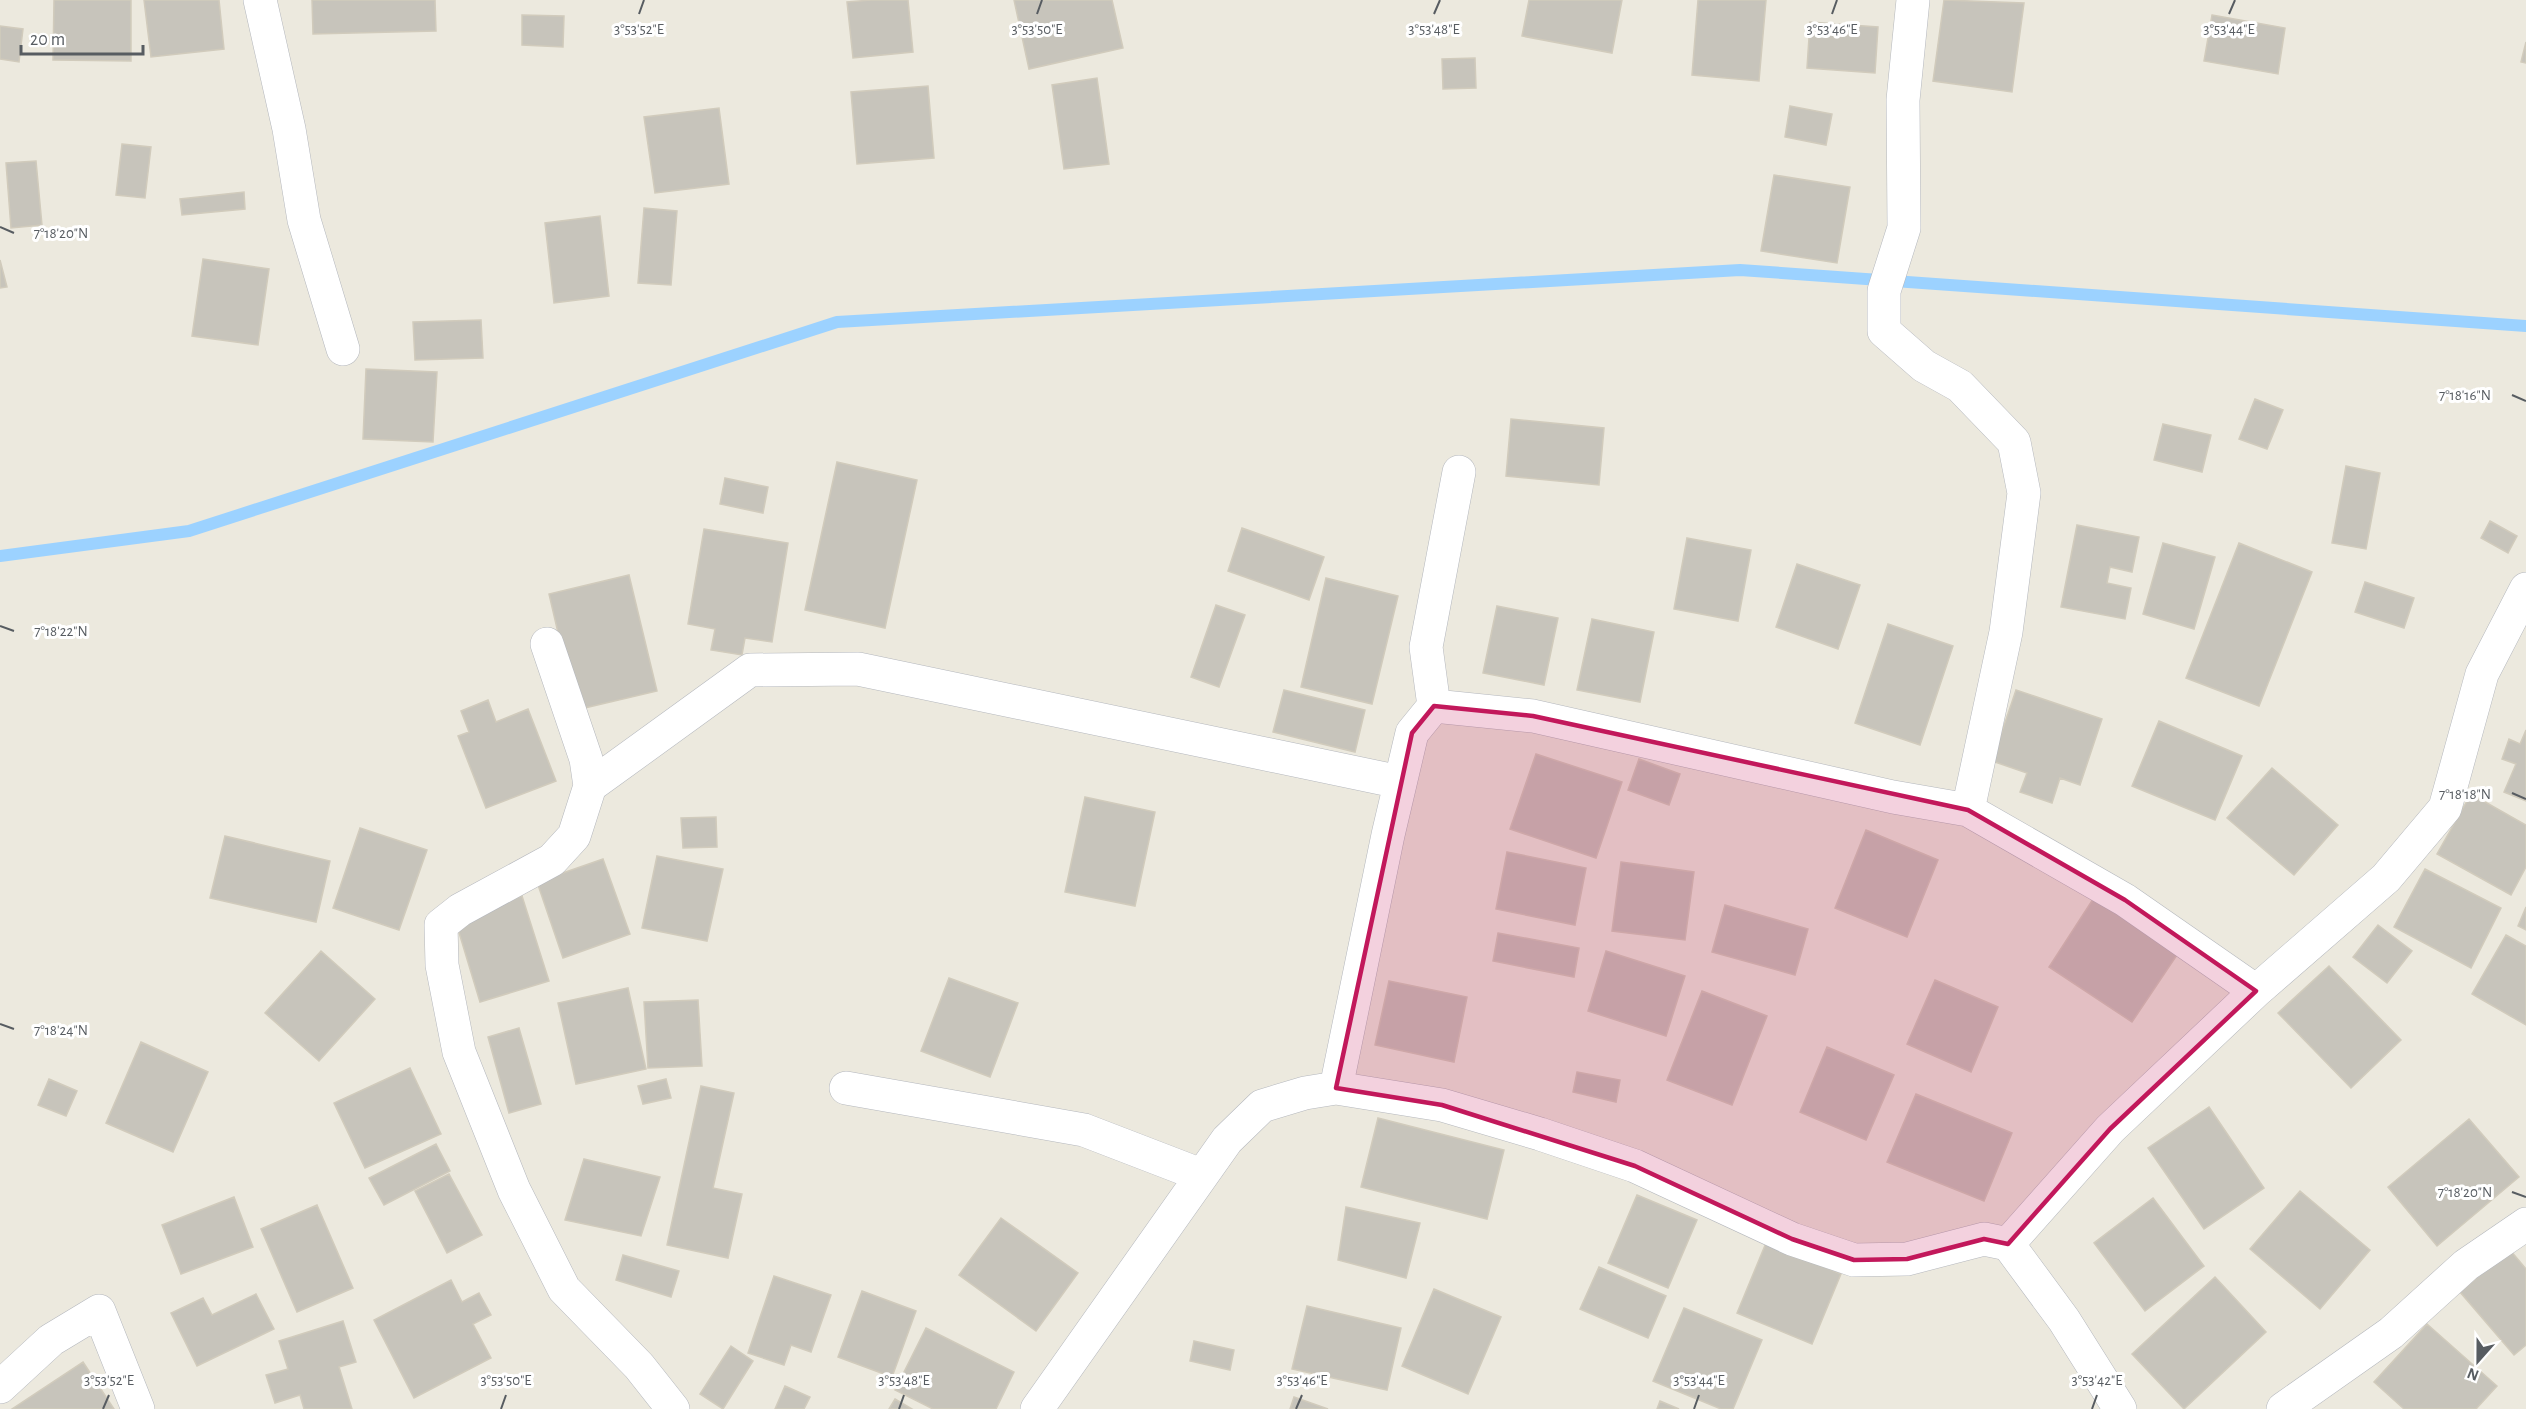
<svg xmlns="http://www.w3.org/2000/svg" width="2526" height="1409" font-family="'Alegreya Sans',sans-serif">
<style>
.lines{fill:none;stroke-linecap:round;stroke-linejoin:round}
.stream{stroke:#9cd2ff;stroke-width:12}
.building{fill:#c7c4bb;stroke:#d1cbbc;stroke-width:1.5}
.minor-casing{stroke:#b4b7bd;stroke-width:34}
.minor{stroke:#fff;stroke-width:33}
.marked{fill:#c2185b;fill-opacity:0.2;stroke:#c2185b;stroke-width:4.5;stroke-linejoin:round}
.ticks{fill:none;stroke:#575c61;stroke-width:2}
.ticks-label{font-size:15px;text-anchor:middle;fill:#575c61;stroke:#fff;stroke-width:6;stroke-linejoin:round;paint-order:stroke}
</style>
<rect width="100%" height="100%" fill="#ece9de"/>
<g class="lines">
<!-- stream -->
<path class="stream" d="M0 556 189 531 837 322 1740 270 2526 326"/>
</g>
<!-- building -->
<path class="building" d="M54 0H131V61L53 60Z
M144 0H219L224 49 151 57Z
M312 0H435L436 31 313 34Z
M871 0H908L913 52 853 58 847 2Z
M1014 0H1112L1123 48 1029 69Z
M1529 0H1622L1612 53 1522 36Z
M1698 0H1766L1759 81 1692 75Z
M1944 0 2024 3 2012 92 1933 81Z
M522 15 564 16 563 47 522 45Z
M2212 15 2285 28 2278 74 2204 61Z
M1810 22 1878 27 1875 73 1807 68Z
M0 26 23 29 19 62 0 59Z
M2526 42V63L2521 62Z
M1475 58 1476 88 1443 89 1442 59Z
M1097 78 1109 164 1064 169 1052 85Z
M928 86 934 158 857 164 851 92Z
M1790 106 1832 114 1826 145 1785 137Z
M719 108 729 184 655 193 644 117Z
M122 144 151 147 145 198 116 195Z
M36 161 42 225 11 228 6 163Z
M1774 175 1850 187 1837 263 1761 251Z
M244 192 245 209 182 215 180 199Z
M644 208 677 211 671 285 638 283Z
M600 216 609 296 554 303 545 223Z
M203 259 269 269 258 345 192 336Z
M0 260 7 287 0 288Z
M481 320 483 358 415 360 413 322Z
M366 369 437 372 433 442 363 439Z
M2255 399 2283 410 2267 449 2239 439Z
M1511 419 1604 428 1599 485 1506 476Z
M2163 424 2211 435 2202 472 2154 460Z
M837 462 917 480 885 628 805 610Z
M2346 466 2380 473 2366 549 2332 543Z
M725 478 768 487 763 513 720 504Z
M2490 521 2517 536 2508 553 2481 538Z
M2077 525 2139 537 2132 572 2110 567 2107 583 2131 588 2125 619 2061 607Z
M1242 528 1324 557 1309 600 1228 571Z
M704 529 788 543 772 642 745 638 742 655 711 650 715 629 688 624Z
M1687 538 1751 550 1738 621 1674 609Z
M2163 543 2215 557 2194 629 2143 614Z
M2239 543 2312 572 2259 706 2186 678Z
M1797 564 1860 585 1838 649 1776 627Z
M629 575 657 691 576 710 549 594Z
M1326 578 1398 596 1372 704 1301 687Z
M2365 582 2414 598 2404 628 2355 612Z
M1216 605 1245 615 1219 687 1191 677Z
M1497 606 1558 618 1544 685 1483 673Z
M1592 619 1654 632 1640 702 1577 690Z
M1888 624 1953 646 1920 745 1855 723Z
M1284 690 1365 710 1355 752 1273 732Z
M2016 690 2102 719 2080 785 2060 778 2052 803 2020 792 2027 773 1992 761Z
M488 700 496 722 528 709 556 781 486 808 458 736 469 732 461 711Z
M2159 721 2242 756 2215 820 2132 786Z
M2526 730V801L2504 792 2516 764 2502 759 2509 739 2520 744Z
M1536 754 1622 782 1596 858 1510 829Z
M1639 759 1680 774 1669 805 1628 790Z
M2272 768 2338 825 2294 875 2227 818Z
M2471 794 2526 825V867L2511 895 2437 854Z
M1085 797 1155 812 1135 906 1065 892Z
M716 817 717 847 683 848 681 818Z
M360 828 427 850 399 930 333 908Z
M1866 830 1938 860 1907 937 1835 908Z
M225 836 330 861 316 922 210 898Z
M1507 852 1586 868 1575 925 1496 909Z
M657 856 723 869 707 941 642 928Z
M603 859 630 934 563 958 537 882Z
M1621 862 1694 872 1685 940 1612 931Z
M2425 869 2501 908 2471 968 2394 927Z
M522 896 549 981 480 1002 454 916Z
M2095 896 2179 952 2132 1022 2049 967Z
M1725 905 1808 929 1795 975 1712 952Z
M2526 907V930L2518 926Z
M2378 925 2412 951 2387 983 2353 957Z
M1498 933 1579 948 1574 977 1493 961Z
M2506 935 2526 946V1025L2472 994Z
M321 951 375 999 319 1061 265 1013Z
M1606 951 1685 976 1666 1036 1588 1011Z
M2329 966 2401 1040 2351 1088 2278 1013Z
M949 978 1018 1003 990 1077 921 1051Z
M1935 980 1998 1007 1971 1072 1907 1044Z
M1389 981 1467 997 1454 1062 1375 1045Z
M628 988 646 1069 576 1084 558 1003Z
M1702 991 1767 1016 1732 1105 1667 1080Z
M698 1000 702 1066 648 1068 644 1002Z
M519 1028 541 1104 509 1113 488 1037Z
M141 1042 208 1072 173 1152 106 1123Z
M1827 1047 1894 1075 1866 1140 1800 1112Z
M410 1068 441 1134 365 1168 334 1103Z
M1577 1072 1620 1080 1616 1102 1573 1092Z
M49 1079 77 1091 66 1116 38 1105Z
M666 1079 671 1098 643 1104 638 1086Z
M701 1086 734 1093 713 1188 742 1194 728 1258 667 1245Z
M1916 1094 2012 1133 1984 1201 1887 1162Z
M2209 1107 2264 1188 2204 1229 2148 1148Z
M1378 1118 1504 1150 1487 1219 1361 1187Z
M2469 1119 2519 1177 2437 1246 2388 1187Z
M436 1144 450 1171 384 1205 369 1178Z
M584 1159 660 1177 641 1236 565 1220Z
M449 1174 482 1235 447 1253 415 1191Z
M2300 1191 2370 1250 2320 1309 2250 1249Z
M1637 1195 1697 1220 1668 1288 1608 1263Z
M234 1197 253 1247 181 1274 162 1225Z
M2153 1198 2204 1266 2145 1311 2094 1243Z
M317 1205 353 1288 297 1312 261 1229Z
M1346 1207 1420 1223 1406 1278 1338 1260Z
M1001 1218 1078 1273 1036 1331 959 1275Z
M1766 1243 1841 1274 1812 1344 1737 1313Z
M2510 1250 2526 1269V1345L2514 1355 2460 1292Z
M623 1255 679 1271 671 1297 616 1280Z
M1599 1267 1666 1296 1648 1338 1580 1309Z
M774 1276 831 1295 811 1352 791 1345 784 1365 748 1353Z
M2215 1277 2266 1332 2184 1409 2132 1354Z
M451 1280 462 1302 479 1293 491 1315 473 1324 491 1358 414 1398 374 1320Z
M1434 1289 1501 1317 1468 1394 1402 1366Z
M862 1291 916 1311 892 1377 838 1357Z
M256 1294 274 1329 197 1366 171 1313 203 1298 212 1315Z
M1307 1306 1401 1328 1387 1390 1292 1369Z
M1684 1308 1762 1340 1733 1409H1721L1653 1381Z
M343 1321 356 1362 339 1367 352 1409H304L300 1395 275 1403 266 1375 288 1369 279 1341Z
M2427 1324 2497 1386 2476 1409H2404L2374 1382Z
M926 1328 1014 1372 996 1409H933L895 1390Z
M1194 1341 1234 1350 1230 1370 1190 1361Z
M731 1346 753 1361 723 1409 700 1394Z
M83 1362 114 1409H12Z
M785 1386 810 1397 804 1409H775Z
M1294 1397 1328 1409H1290Z
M895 1399 912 1409H889Z
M1660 1401 1679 1409H1657Z"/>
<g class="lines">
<!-- minor casing -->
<g class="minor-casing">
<path id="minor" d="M260 0 289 129 304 220 343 349
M1913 0 1903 100 1904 228 1884 291V331L1924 366 1960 386 2014 442 2024 493 2006 632 1968 810
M547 644 586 759 590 786 574 836 552 860 460 910 441 925 442 965 459 1052 514 1190 564 1289 639 1366 673 1409
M1434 706 1426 647 1459 472
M590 786 750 670 858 669 1400 782
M846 1088 1084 1130 1201 1175
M1336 1088 1388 835 1412 733 1434 706 1533 716 1893 797 1968 810 2125 900 2256 991
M2008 1244 2110 1129 2256 991 2386 878 2445 808 2482 674 2526 589
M0 1387 51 1340 99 1311 138 1409
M1037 1409 1227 1140 1262 1106 1305 1093 1336 1088 1442 1105 1540 1134 1635 1166 1792 1239 1854 1260 1907 1259 1984 1239 2008 1244 2064 1320 2120 1409
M2283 1409 2391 1333 2466 1265 2526 1224"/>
</g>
<!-- minor -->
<use href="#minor" class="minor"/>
</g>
<!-- marked area -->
<path class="marked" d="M1434 706 1533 716 1968 810 2125 900 2256 991 2110 1129 2008 1244 1984 1239 1907 1259 1854 1260 1792 1239 1635 1166 1442 1105 1336 1088 1412 733Z"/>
<!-- ticks -->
<path class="ticks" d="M639 14 644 0M1037 14 1042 0M1434 14 1440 0M1832 14 1837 0M2229 14 2235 0M0 227 14 233M2512 395 2526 401M0 626 14 631M2512 793 2526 799M0 1024 14 1029M2512 1192 2526 1197M103 1409 109 1395M501 1409 506 1395M899 1409 904 1395M1296 1409 1302 1395M1694 1409 1699 1395M2092 1409 2097 1395"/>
<g class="ticks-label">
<text x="639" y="34">3°53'52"E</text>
<text x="1037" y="34">3°53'50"E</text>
<text x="1434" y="34">3°53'48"E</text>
<text x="1832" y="34">3°53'46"E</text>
<text x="2229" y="34">3°53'44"E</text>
<text x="61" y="238">7°18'20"N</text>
<text x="2465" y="400">7°18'16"N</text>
<text x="61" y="636">7°18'22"N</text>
<text x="2465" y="799">7°18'18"N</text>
<text x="61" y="1035">7°18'24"N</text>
<text x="2465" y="1197">7°18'20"N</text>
<text x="109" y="1385">3°53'52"E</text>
<text x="506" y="1385">3°53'50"E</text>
<text x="904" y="1385">3°53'48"E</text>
<text x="1302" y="1385">3°53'46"E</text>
<text x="1699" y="1385">3°53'44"E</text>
<text x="2097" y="1385">3°53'42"E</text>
</g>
<!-- north arrow -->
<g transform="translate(2478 1361) rotate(201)" stroke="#ffffff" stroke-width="4.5" paint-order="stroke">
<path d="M0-4.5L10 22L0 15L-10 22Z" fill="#575c61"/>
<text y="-9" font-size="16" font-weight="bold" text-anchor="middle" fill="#575c61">N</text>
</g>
<!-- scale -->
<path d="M21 45v9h122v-9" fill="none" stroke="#575c61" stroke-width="3"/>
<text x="30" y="45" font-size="18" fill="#575c61" stroke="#ffffff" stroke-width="4.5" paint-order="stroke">20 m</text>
</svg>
